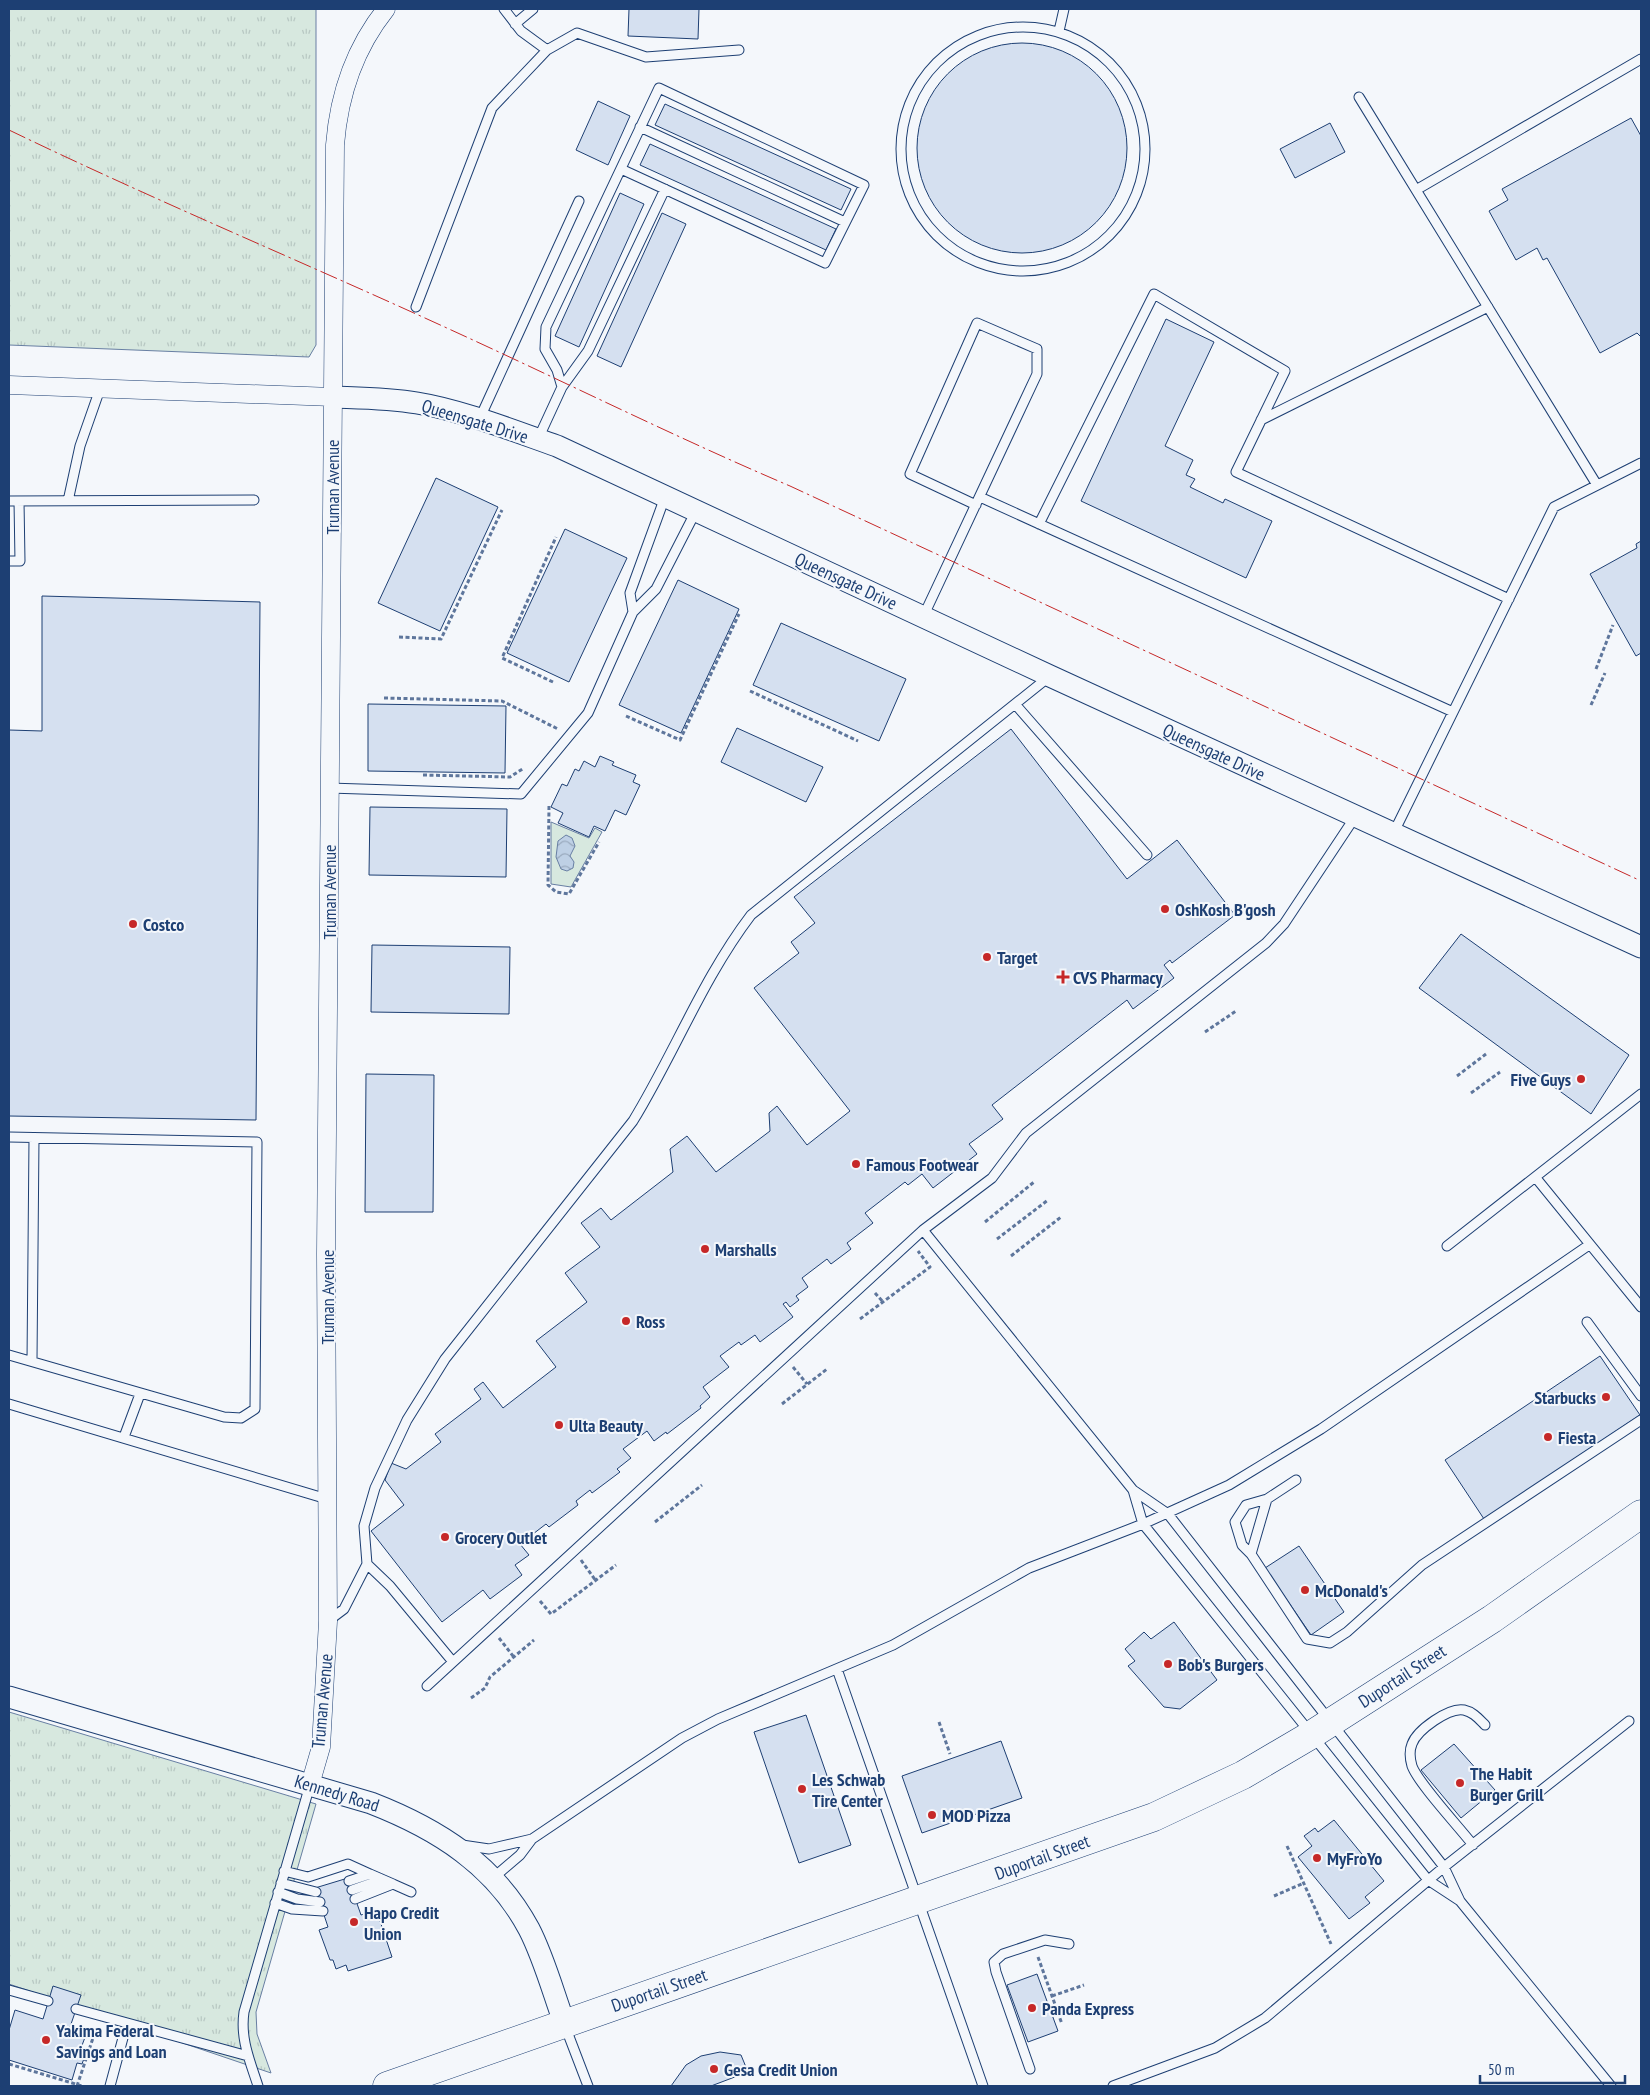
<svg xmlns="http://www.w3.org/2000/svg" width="1650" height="2095" font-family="'PT Sans Narrow',sans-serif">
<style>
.grass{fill:url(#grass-tufts);stroke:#687fa3}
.park{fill:#d7e8df;stroke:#687fa3}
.water{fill:url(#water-waves);stroke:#687fa3}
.building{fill:#d5e0f0;stroke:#1d3f73}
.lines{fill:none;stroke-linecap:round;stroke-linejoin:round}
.service-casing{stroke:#1d3f73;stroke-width:11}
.minor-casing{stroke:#1d3f73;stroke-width:19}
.tertiary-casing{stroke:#1d3f73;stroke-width:23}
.primary-casing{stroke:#1d3f73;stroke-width:29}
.path{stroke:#5e769c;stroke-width:3;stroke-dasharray:4 2.5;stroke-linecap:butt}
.service{stroke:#f4f7fb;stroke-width:9}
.minor{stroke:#f4f7fb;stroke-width:18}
.tertiary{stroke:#f4f7fb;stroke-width:21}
.primary{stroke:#f4f7fb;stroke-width:28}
.power{stroke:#c62828;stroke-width:1;stroke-dasharray:18 4 2.5 4;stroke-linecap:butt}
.poi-dot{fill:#c62828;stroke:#f4f7fb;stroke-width:2}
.labels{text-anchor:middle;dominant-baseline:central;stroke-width:4;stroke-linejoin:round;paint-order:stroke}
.street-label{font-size:18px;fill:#1d3f73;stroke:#f4f7fb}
.poi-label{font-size:18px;font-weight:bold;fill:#1d3f73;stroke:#f4f7fb;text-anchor:start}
</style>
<defs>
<pattern id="grass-tufts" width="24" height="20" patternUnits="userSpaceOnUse" patternTransform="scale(1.25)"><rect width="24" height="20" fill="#d7e8df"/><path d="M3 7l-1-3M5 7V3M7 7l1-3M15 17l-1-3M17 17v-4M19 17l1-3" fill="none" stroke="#b8c8c3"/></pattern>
<pattern id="water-waves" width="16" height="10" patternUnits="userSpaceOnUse" patternTransform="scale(1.25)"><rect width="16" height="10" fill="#bed0e5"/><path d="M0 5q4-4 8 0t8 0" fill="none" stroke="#9aaabe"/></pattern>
</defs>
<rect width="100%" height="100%" fill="#f4f7fb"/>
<!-- grass -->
<path class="grass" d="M9 9H316V345L309 357 9 345Z
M9 1712 316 1804 256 2012 257 2034 271 2073 9 1984Z"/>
<!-- park -->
<path class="park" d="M551 822 589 838 595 828 602 832 571 887 551 884Z"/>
<!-- water -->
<path class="water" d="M566 835 572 838 575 846 570 856 574 862 573 868 567 871 561 869 556 857 558 841Z"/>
<!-- building -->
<path class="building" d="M629 9H699L698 39 628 36Z
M917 148a105 105 0 1 1 210 0a105 105 0 1 1-210 0Z
M598 101 630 116 608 165 576 150Z
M665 104 851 189 841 210 655 125Z
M1631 118 1641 136V337L1637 333 1600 353 1547 258 1543 260 1537 248 1516 260 1489 211 1508 200 1502 189Z
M1330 123 1345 152 1295 178 1280 149Z
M650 144 836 229 826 250 640 165Z
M620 193 644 204 579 347 555 336Z
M662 213 686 224 621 367 597 356Z
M1166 319 1214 342 1165 446 1193 460 1186 475 1195 479 1190 487 1223 503 1225 499 1272 521 1246 578 1081 501Z
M436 478 498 507 440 631 378 603Z
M565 529 627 558 569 682 507 653Z
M1641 541V653L1636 656 1590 574 1637 548 1636 544Z
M678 580 739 609 681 733 619 705Z
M42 596 260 602 256 1120 9 1116V730L42 731Z
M781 623 906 679 879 741 753 685Z
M368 704 506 706 505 773 368 771Z
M737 728 823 767 806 802 721 762Z
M1011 729 1127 879 1177 840 1235 915 1172 963 1170 960 1164 965 1174 978 1133 1009 1127 1000 992 1105 1003 1119 969 1144 977 1154 933 1188 922 1174 908 1185 905 1182 865 1213 873 1223 847 1243 851 1249 831 1264 827 1259 802 1278 808 1287 796 1296 799 1300 790 1307 786 1302 783 1304 793 1317 760 1342 755 1335 741 1345 739 1342 720 1356 729 1367 703 1387 710 1397 700 1406 701 1408 667 1434 666 1432 654 1441 647 1431 623 1449 631 1458 617 1469 620 1472 592 1493 590 1490 576 1501 578 1505 549 1527 546 1524 520 1544 529 1555 515 1565 522 1575 490 1599 483 1590 442 1622 371 1531 404 1505 385 1480 391 1463 406 1469 441 1442 435 1434 481 1399 474 1389 483 1382 503 1408 556 1367 536 1341 587 1302 565 1273 600 1247 581 1223 601 1208 611 1220 673 1172 670 1149 687 1136 716 1172 770 1131 769 1113 777 1106 807 1145 850 1111 754 988 799 953 791 942 815 923 794 897Z
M600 756 614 762 612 765 636 775 633 782 640 785 626 815 615 810 605 831 594 826 589 837 558 823 563 813 551 807 562 784 567 786 575 769 579 771 584 761 595 767Z
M370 807 507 809 506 877 369 875Z
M1461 934 1629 1055 1591 1114 1419 988Z
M372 945 510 947 509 1014 371 1012Z
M366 1074 434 1075 433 1212H365Z
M1600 1356 1640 1415 1484 1519 1445 1460Z
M1299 1546 1344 1612 1311 1635 1265 1568Z
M1174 1622 1217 1680 1180 1709 1164 1707 1128 1666 1135 1661 1125 1649 1144 1632 1151 1639Z
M806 1715 851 1845 799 1863 754 1732Z
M1001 1741 1022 1798 922 1833 902 1776Z
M1454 1744 1495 1790 1461 1818 1421 1770Z
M1334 1820 1384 1881 1365 1897 1370 1903 1349 1919 1298 1857 1312 1846 1304 1836 1315 1828 1318 1832Z
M348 1878 361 1915 373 1911 374 1916 378 1915 392 1957 348 1971 346 1965 336 1969 333 1960H330L319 1930 328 1927 315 1888Z
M1037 1974 1058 2031 1028 2042 1007 1985Z
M53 1986 81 1995 70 2027 87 2032 81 2048 87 2050 82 2064 77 2063 72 2080 9 2060V2030L15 2010 43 2019Z
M720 2052 741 2055 748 2072 711 2086H671L686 2065 701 2056Z"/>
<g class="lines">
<!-- service casing -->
<g class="service-casing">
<path id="service" d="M504 9 521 31 547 50 577 33 646 57 739 50
M515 24 533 9
M901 149a122 122 0 1 1 244 0a122 122 0 1 1-244 0Z
M1059 31 1064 9
M1359 97 1597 485
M640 127 845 222
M1416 190 1641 59
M416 307 492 108 547 50
M562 387 588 351 665 189
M479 420 579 201
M1261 420 1488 307
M538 439 562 387 557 370 545 349 546 327 659 88 864 185 825 263 621 169
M980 497 1453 712
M9 501 254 500
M68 501 80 446 100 389
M1039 524 1154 294 1285 371 1236 472 1509 599
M9 561H20L19 501
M633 612 630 593 665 497
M923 617 1037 374V349L977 323 910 474 976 505
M1015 704 1147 855
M329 788 521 794 588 713 633 612 656 589 696 511
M1393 834 1554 507 1641 463
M9 1137 257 1142 255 1409 241 1418 224 1417 9 1355
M1536 1178 1641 1307
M923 1230 1133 1490 1168 1514 1444 1867 1460 1901 1611 2086
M1447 1246 1641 1094
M1587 1322 1641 1396
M32 1361 34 1138
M9 1404 327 1499
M124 1437 140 1394
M1296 1480 1267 1499 1246 1505 1235 1522 1242 1545 1251 1554 1307 1639 1330 1643 1347 1632 1422 1565 1641 1420
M1133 1490 1143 1524 1152 1535 1428 1880 1460 1901
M1251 1554 1267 1499
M328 1621 344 1609 367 1564
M453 1662 390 1586 367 1564 364 1526 375 1488 407 1420 445 1359 633 1121C674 1054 703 978 751 915L1050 676
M837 1669 983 2086
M427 1686 923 1230 992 1178 1026 1133 1266 943 1284 924 1355 817
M462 1845 489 1849 532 1839
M1473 1845C1460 1828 1418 1783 1412 1766 1410 1759 1409 1751 1412 1744 1417 1730 1449 1707 1464 1710 1473 1712 1478 1718 1485 1725
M284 1871 308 1877 348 1864 370 1874
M493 1878 520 1855 532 1839 682 1738 718 1719 893 1645 1029 1568 1143 1524 1229 1485 1321 1429 1589 1245
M349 1881 370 1874 393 1884
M281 1883 316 1892
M352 1890 372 1883 387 1884
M278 1892 297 1899 320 1902
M355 1899 393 1884 411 1892
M275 1903 292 1909 323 1911
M9 1990 48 2001
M76 2009 248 2056
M565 2026 588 2086
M1030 2069 996 1972 994 1962 1003 1954 1045 1940 1069 1944
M110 2086 127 2023
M258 2086C250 2061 240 2039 244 2012L310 1785
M1113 2086 1215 2048 1265 2018 1444 1867 1629 1721"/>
</g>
<!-- minor casing -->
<g class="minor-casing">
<path id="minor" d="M9 385 333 397
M310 1785 321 1747 328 1621 326 1254 335 145C339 94 354 49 386 9"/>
</g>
<!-- tertiary casing -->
<g class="tertiary-casing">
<path id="tertiary" d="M333 397C361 398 389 398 417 403 461 410 514 431 557 446L1050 676 1641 947
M9 1697 371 1803C438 1829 495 1865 529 1929 544 1958 553 1992 564 2022"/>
</g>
<!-- primary casing -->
<g class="primary-casing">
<path id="primary" d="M387 2086 1154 1817 1243 1775 1311 1735 1492 1619 1641 1514"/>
</g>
<!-- path -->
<path class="path" d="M399 637 441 639 502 510
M1596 669 1613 625
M553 682 502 658 556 537
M750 691 858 741
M384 698 502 701 558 729
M1591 705 1605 673
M626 716 680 740 739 614
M423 775 510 777 524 768
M549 806 548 885 556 892 569 894 599 842
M1205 1032 1236 1011
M1457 1076 1486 1054
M1471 1093 1500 1072
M985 1222 1034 1182
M997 1239 1048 1200
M1011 1256 1061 1217
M875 1293 883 1302
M860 1319 930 1267 918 1251
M793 1367 807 1384
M782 1404 827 1369
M655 1522 702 1485
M581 1560 596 1581
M540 1601 551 1614 616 1565
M499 1638 513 1656
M471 1698 485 1688 490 1677 534 1640
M939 1722 950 1754
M1287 1846 1331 1944
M1274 1896 1304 1883
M1038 1957 1062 2024
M1052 1996 1084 1985
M9 2064 82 2086
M77 2086 93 2038"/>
<!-- service -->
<use href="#service" class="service"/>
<!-- minor -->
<use href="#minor" class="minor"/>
<!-- tertiary -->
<use href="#tertiary" class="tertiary"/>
<!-- primary -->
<use href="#primary" class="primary"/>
<!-- power -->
<path class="power" d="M9 130C154 200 303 262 449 329 563 381 675 437 790 486L1641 881"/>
</g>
<!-- markers -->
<g class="poi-dot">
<circle cx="1165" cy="909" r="5"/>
<circle cx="133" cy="924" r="5"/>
<circle cx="987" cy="957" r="5"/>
<path d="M1060.5 969.5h5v5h5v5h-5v5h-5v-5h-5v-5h5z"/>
<circle cx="1581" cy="1079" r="5"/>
<circle cx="856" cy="1164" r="5"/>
<circle cx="705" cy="1249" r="5"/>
<circle cx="626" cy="1321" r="5"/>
<circle cx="1606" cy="1397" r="5"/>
<circle cx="559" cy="1425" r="5"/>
<circle cx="1548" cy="1437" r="5"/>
<circle cx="445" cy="1537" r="5"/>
<circle cx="1305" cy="1590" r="5"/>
<circle cx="1168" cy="1664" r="5"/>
<circle cx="1460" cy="1783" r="5"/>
<circle cx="802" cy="1789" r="5"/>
<circle cx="932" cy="1815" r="5"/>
<circle cx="1317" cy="1858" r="5"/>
<circle cx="354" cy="1922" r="5"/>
<circle cx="1032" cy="2008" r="5"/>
<circle cx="46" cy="2040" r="5"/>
<circle cx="714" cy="2069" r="5"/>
</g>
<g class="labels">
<!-- street labels -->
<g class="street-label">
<text transform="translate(475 421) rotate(17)">Queensgate Drive</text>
<text transform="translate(332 487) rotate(-90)">Truman Avenue</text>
<text transform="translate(846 581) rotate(25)">Queensgate Drive</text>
<text transform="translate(1214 752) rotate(25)">Queensgate Drive</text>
<text transform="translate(329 892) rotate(-90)">Truman Avenue</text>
<text transform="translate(327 1297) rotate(-90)">Truman Avenue</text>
<text transform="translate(1402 1676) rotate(-33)">Duportail Street</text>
<text transform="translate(322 1701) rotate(-85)">Truman Avenue</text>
<text transform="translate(337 1793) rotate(17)">Kennedy Road</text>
<text transform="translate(1042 1857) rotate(-20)">Duportail Street</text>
<text transform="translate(659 1990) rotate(-19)">Duportail Street</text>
</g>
<!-- poi labels -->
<g class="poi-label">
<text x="1175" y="909">OshKosh B'gosh</text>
<text x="143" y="924">Costco</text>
<text x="997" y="957">Target</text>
<text x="1073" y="977">CVS Pharmacy</text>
<text x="1571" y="1079" text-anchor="end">Five Guys</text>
<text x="866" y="1164">Famous Footwear</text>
<text x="715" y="1249">Marshalls</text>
<text x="636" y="1321">Ross</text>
<text x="1596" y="1397" text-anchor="end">Starbucks</text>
<text x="569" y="1425">Ulta Beauty</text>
<text x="1558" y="1437">Fiesta</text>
<text x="455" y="1537">Grocery Outlet</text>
<text x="1315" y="1590">McDonald's</text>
<text x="1178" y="1664">Bob's Burgers</text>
<text x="1470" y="1773">The Habit<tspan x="1470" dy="21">Burger Grill</tspan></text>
<text x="812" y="1779">Les Schwab<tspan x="812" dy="21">Tire Center</tspan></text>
<text x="942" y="1815">MOD Pizza</text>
<text x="1327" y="1858">MyFroYo</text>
<text x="364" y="1912">Hapo Credit<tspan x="364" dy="21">Union</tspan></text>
<text x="1042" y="2008">Panda Express</text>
<text x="56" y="2030">Yakima Federal<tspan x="56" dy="21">Savings and Loan</tspan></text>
<text x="724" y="2069">Gesa Credit Union</text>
</g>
</g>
<!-- border -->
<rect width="1650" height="2095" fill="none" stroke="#1d3f73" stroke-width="20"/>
<!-- scale -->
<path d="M1480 2075v8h145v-8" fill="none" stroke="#1d3f73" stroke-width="2.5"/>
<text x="1488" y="2075" font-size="15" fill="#1d3f73" stroke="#f4f7fb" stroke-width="4" paint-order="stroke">50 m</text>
</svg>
